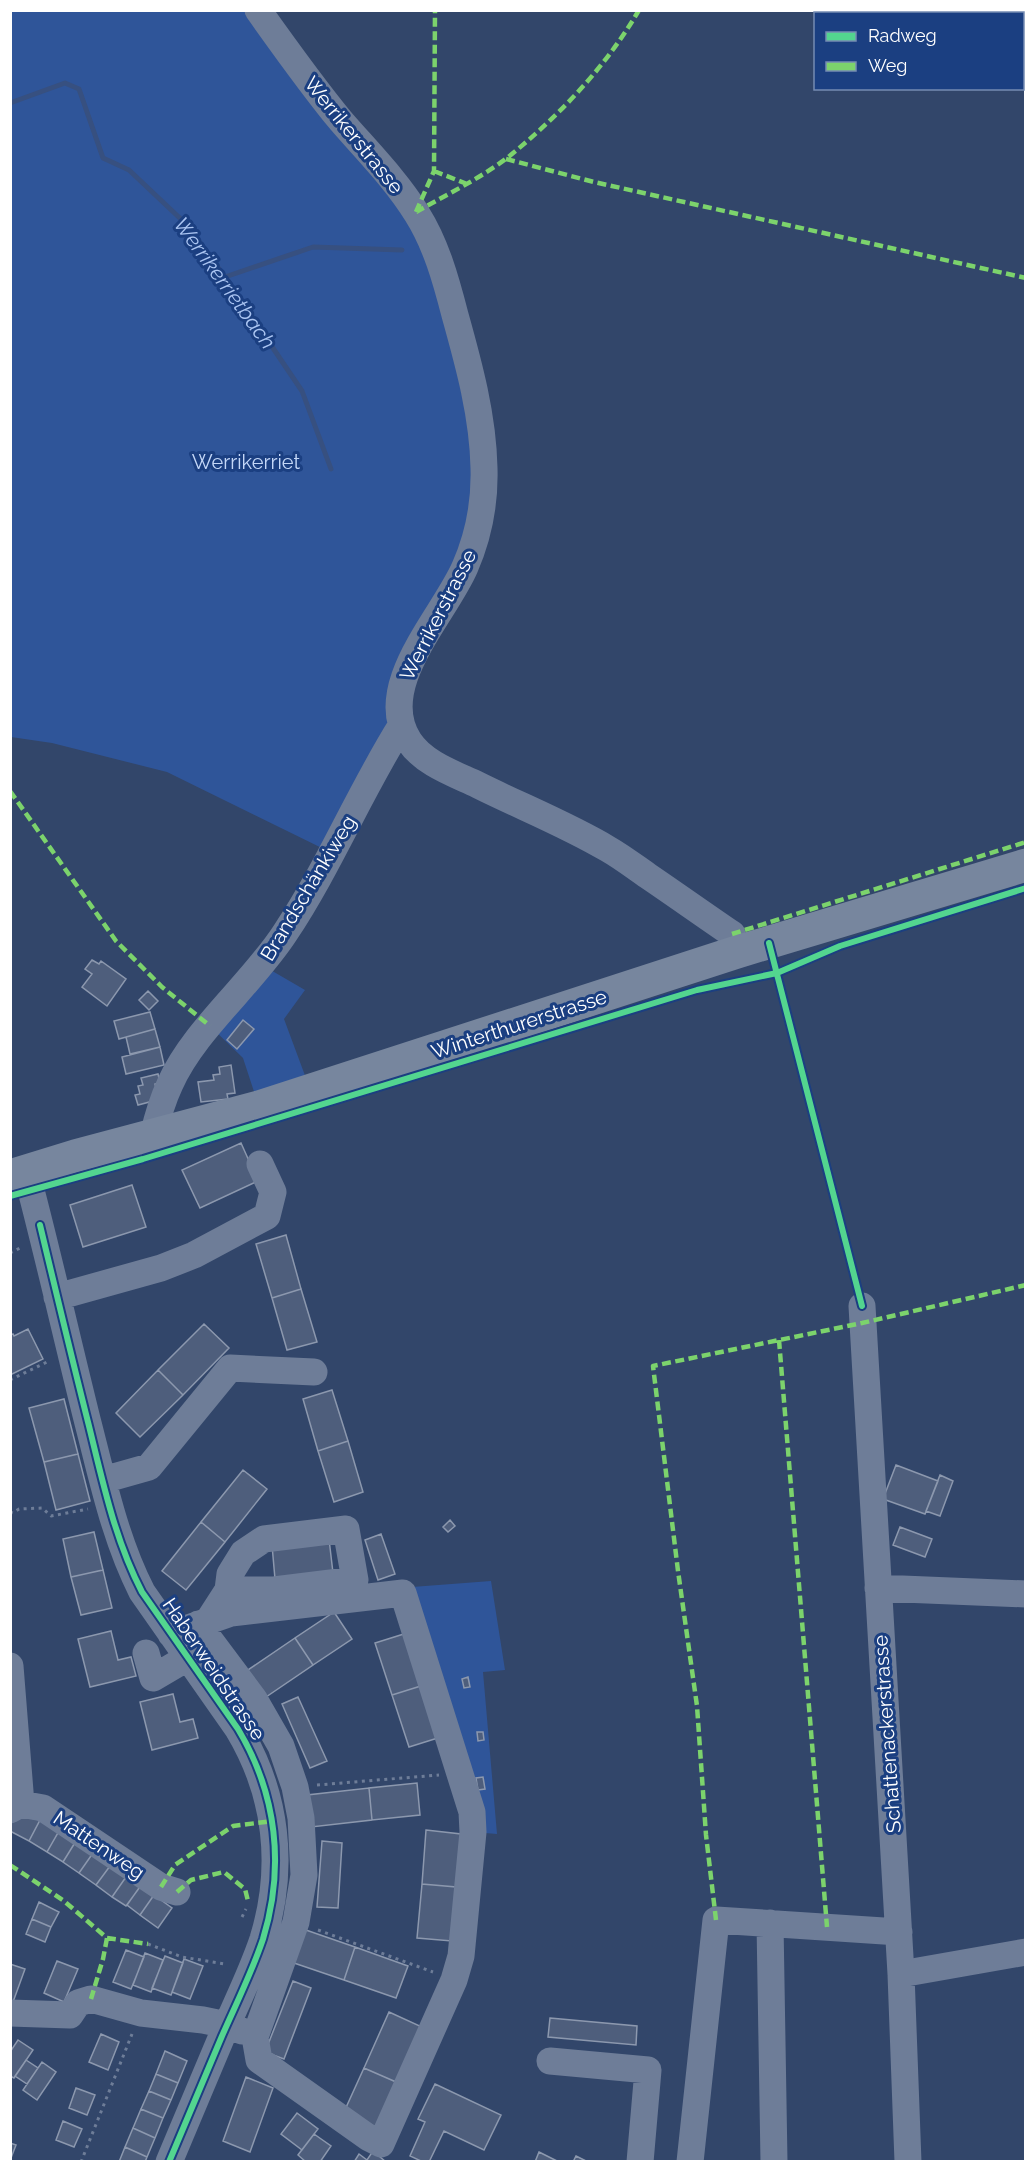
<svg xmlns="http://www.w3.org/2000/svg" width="1036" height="2172" font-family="Raleway,sans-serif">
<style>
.green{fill:#2f5599}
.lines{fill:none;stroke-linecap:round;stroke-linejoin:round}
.stream{stroke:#375080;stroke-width:5}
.building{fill:#4e5e7c;stroke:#8c98ae;stroke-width:1.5}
.path{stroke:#6e7d98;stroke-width:3;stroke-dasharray:3 4.5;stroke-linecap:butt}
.minor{stroke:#6e7d98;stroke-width:27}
.major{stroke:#77869e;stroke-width:33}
.quiet{stroke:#7cd36c;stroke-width:4.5;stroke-dasharray:9 4.5;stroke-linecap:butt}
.cycleway-casing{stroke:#1b3f81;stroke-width:10}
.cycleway{stroke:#53d58f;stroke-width:6}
.labels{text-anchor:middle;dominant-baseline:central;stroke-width:6;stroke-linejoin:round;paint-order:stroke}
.street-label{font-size:20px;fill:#fff;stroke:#1b3f81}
.park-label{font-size:20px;fill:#c4d7f7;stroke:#1b3f81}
.water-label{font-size:21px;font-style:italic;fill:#abc5f2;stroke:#1b3f81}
</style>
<rect width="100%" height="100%" fill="#32466a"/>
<!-- green -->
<path class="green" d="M10 11H258L424 226 484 491 398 710 332 853 167 772 52 743 11 737Z
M262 965 305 990 284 1019 310 1089 259 1107 243 1058 210 1026Z
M491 1581 505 1670 483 1672 497 1834 473 1832 412 1587Z"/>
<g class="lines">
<!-- stream -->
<path class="stream" d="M10 103 65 83 79 89 103 158 129 170 185 223 225 277 302 391 331 469
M225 277 313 247 402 250"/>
</g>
<!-- building -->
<path class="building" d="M92 960 99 964 101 961 126 979 107 1006 82 987 92 974 85 969Z
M148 991 158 1001 149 1010 139 1000Z
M150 1012 155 1029 119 1039 114 1021Z
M243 1020 254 1029 237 1049 227 1040Z
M155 1029 160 1047 130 1054 126 1037Z
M160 1047 164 1065 126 1074 122 1057Z
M231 1065 235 1093 227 1094 228 1099 201 1102 198 1082 214 1080 213 1075 220 1074 219 1067Z
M158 1074 160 1083 155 1084 157 1092 153 1101 138 1105 135 1095 140 1094 138 1086 143 1085 141 1078Z
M241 1143 258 1181 200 1208 182 1170Z
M132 1185 146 1227 83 1247 70 1205Z
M286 1235 301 1289 272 1298 256 1244Z
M301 1289 317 1342 287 1350 272 1298Z
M204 1324 229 1348 183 1395 158 1370Z
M28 1329 43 1359 10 1375V1335L13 1334 14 1336Z
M158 1370 183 1395 140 1437 116 1413Z
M332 1390 348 1441 318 1451 303 1399Z
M64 1399 78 1454 44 1462 29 1408Z
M348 1441 363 1492 334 1502 318 1451Z
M78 1454 90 1501 56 1510 44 1462Z
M896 1465 938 1481 925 1514 883 1499Z
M243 1470 267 1489 225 1542 201 1522Z
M940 1475 953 1481 940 1516 926 1511Z
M450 1520 455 1526 448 1532 443 1527Z
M201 1522 225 1542 186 1590 162 1571Z
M900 1527 932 1539 925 1557 893 1545Z
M94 1532 103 1570 71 1577 63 1539Z
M381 1534 395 1574 378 1580 365 1540Z
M329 1539 333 1573 275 1579 272 1545Z
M103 1570 112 1608 81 1615 71 1577Z
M334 1612 352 1639 313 1665 295 1638Z
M111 1631 118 1660 131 1657 136 1676 90 1687 78 1639Z
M407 1633 424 1685 392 1695 375 1643Z
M295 1638 313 1665 263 1699 245 1672Z
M468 1677 470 1687 464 1688 462 1679Z
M424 1685 441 1737 409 1747 392 1695Z
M173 1694 180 1722 193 1719 198 1738 152 1750 140 1702Z
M298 1697 327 1761 310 1768 282 1704Z
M477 1732H483L484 1740 478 1741Z
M483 1777 485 1789 478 1790 476 1778Z
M417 1783 420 1815 372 1820 369 1788Z
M369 1788 372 1820 311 1827 307 1795Z
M12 1814 40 1820 29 1841 10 1831Z
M40 1820 59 1831 47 1852 29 1841Z
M426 1830 461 1834 456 1887 422 1884Z
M59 1831 76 1841 63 1862 47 1852Z
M76 1841 93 1853 79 1873 63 1862Z
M322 1841 342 1843 338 1908 317 1907Z
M93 1853 110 1866 96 1885 79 1873Z
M110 1866 126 1877 112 1897 96 1885Z
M126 1877 140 1887 126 1906 112 1897Z
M422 1884 456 1887 452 1941 417 1938Z
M141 1885 154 1895 140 1915 127 1905Z
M154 1895 172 1908 158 1928 140 1915Z
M39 1902 59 1912 51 1927 32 1919Z
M32 1919 51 1927 45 1942 26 1934Z
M303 1929 355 1947 344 1980 291 1962Z
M355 1947 408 1966 396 1998 344 1980Z
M126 1950 144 1957 131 1989 113 1982Z
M145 1953 163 1960 151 1992 133 1985Z
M165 1956 183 1963 171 1995 152 1988Z
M184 1959 203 1966 190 1999 172 1992Z
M57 1961 78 1969 64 2002 44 1993Z
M10 1964 25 1969 13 2002 10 2001Z
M293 1981 311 1988 284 2059 265 2052Z
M389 2012 422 2027 396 2082 364 2068Z
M550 2018 637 2026 636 2045 548 2037Z
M101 2034 119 2042 108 2070 89 2062Z
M18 2040 33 2050 14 2078 10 2076V2052Z
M165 2051 187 2061 178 2083 156 2074Z
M26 2060 38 2068 27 2084 15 2076Z
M42 2062 56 2072 37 2100 23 2090Z
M364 2068 396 2082 376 2127 344 2112Z
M156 2074 178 2083 171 2100 149 2091Z
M246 2077 273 2088 250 2152 223 2141Z
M435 2084 501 2115 484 2150 444 2131 429 2162H423L410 2156 425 2122 418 2119Z
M76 2088 95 2095 87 2115 69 2108Z
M149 2091 171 2100 163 2118 141 2109Z
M141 2109 163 2118 155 2138 133 2128Z
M297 2113 318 2129 302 2150 281 2134Z
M63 2121 82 2129 74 2147 56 2140Z
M133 2128 155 2138 147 2157 125 2147Z
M314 2134 331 2146 320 2162H306L298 2155Z
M10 2143 16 2145 11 2158H10Z
M125 2147 147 2157 145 2162H119Z
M373 2151 386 2162H354L359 2154 367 2160Z
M539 2152 559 2162H535Z
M576 2156 588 2162H573Z"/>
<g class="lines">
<!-- path -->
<path class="path" d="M10 1253 22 1247
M10 1380 49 1361
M10 1512 13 1513 19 1509 42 1508 51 1516 88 1509
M317 1785 439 1775
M242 1917 246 1909
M318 1930 433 1972
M148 1944 182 1957 225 1964
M81 2162 132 2034"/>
<!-- minor -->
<path class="minor" d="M258 10C285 48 312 86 341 121 367 151 396 180 417 214 436 244 446 280 455 315 469 365 483 416 484 468 485 502 479 535 465 567 444 616 373 686 409 741 424 764 455 774 478 785 520 806 568 825 608 849 622 857 635 867 648 876 676 895 704 915 732 934L737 952
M153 1136C157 1119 162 1101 170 1084 194 1030 252 984 285 933 329 867 359 793 401 726
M26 1171C48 1254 67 1339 88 1423 103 1481 115 1539 142 1592L238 1729C277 1794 285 1867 263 1939 252 1972 236 2004 222 2036 204 2078 187 2120 169 2162
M57 1297 161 1268 194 1255 267 1216 273 1192 260 1164
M862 1306 901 1974 908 2162
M103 1480 149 1467 230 1368 314 1372
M878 1588 1026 1594
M208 1621 228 1590H274L355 1580 346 1529 264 1539 243 1553 230 1574 228 1590
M171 1634 231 1613 403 1593 472 1812 473 1832 461 1956 454 1980 381 2144 369 2138 259 2060 255 2037 296 1922 304 1875 301 1818 295 1787 281 1746 254 1699 198 1624
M146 1653 153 1678 187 1658
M10 1666 21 1804
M10 1810 21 1804 43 1808 161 1887 177 1892
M770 1923 774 2162
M901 1974 1026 1952
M10 2013 70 2015 78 2003 91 1999 141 2013 203 2020 227 2025 242 2031
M550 2061 648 2070 640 2162
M690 2162 716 1920 899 1932"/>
<!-- major -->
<path class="major" d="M10 1176 75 1156 259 1107 737 952 1026 865"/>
<!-- quiet -->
<path class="quiet" d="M506 159 594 182 1026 278
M434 171 467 184
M416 212C446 195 479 179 507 158 558 117 606 67 639 10
M416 212 434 171 435 10
M10 791 116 941 162 987 210 1026
M732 934 1026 842
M779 1340 827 1927
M10 1865 64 1901 107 1938 148 1944
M161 1887 175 1865 233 1826 273 1821
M177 1892 191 1880 224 1872 245 1889 248 1901
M716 1920 706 1835 697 1706 678 1571 653 1366 862 1323 1026 1285
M91 1999 103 1959 107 1938"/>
<!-- cycleway casing -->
<g class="cycleway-casing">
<path id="cycleway" d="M769 943 862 1306
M10 1196 143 1159 697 990 777 973 840 946 1026 888
M40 1225C56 1292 72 1359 89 1426 103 1483 115 1540 142 1592L238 1729C277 1794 285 1867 263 1939 252 1972 236 2004 222 2036 204 2078 187 2120 169 2162"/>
</g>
<!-- cycleway -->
<use href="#cycleway" class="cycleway"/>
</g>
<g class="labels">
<!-- street labels -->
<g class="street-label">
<text transform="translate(354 135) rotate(51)">Werrikerstrasse</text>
<text transform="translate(438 615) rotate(-63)">Werrikerstrasse</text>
<text transform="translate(308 888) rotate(-59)">Brandschänkiweg</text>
<text transform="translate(519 1024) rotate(-18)">Winterthurerstrasse</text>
<text transform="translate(214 1669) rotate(56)">Haberweidstrasse</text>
<text transform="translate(887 1734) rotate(-94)">Schattenackerstrasse</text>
<text transform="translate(99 1845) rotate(34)">Mattenweg</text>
</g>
<!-- park labels -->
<g class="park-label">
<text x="246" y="462">Werrikerriet</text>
</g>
<!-- water labels -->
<g class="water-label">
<text transform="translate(225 283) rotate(54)">Werrikerrietbach</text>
</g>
</g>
<!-- border -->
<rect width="1036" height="2172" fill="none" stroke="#ffffff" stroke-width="24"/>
<!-- legend -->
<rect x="814" y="12" width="210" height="78" fill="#1b3f81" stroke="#768cb3" stroke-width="1.5"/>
<rect x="826" y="32" width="30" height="9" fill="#53d58f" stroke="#768cb3" stroke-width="1.5"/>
<text x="868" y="42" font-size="18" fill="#ffffff">Radweg</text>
<rect x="826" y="62" width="30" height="9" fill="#7cd36c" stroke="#768cb3" stroke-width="1.5"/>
<text x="868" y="72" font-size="18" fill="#ffffff">Weg</text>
</svg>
